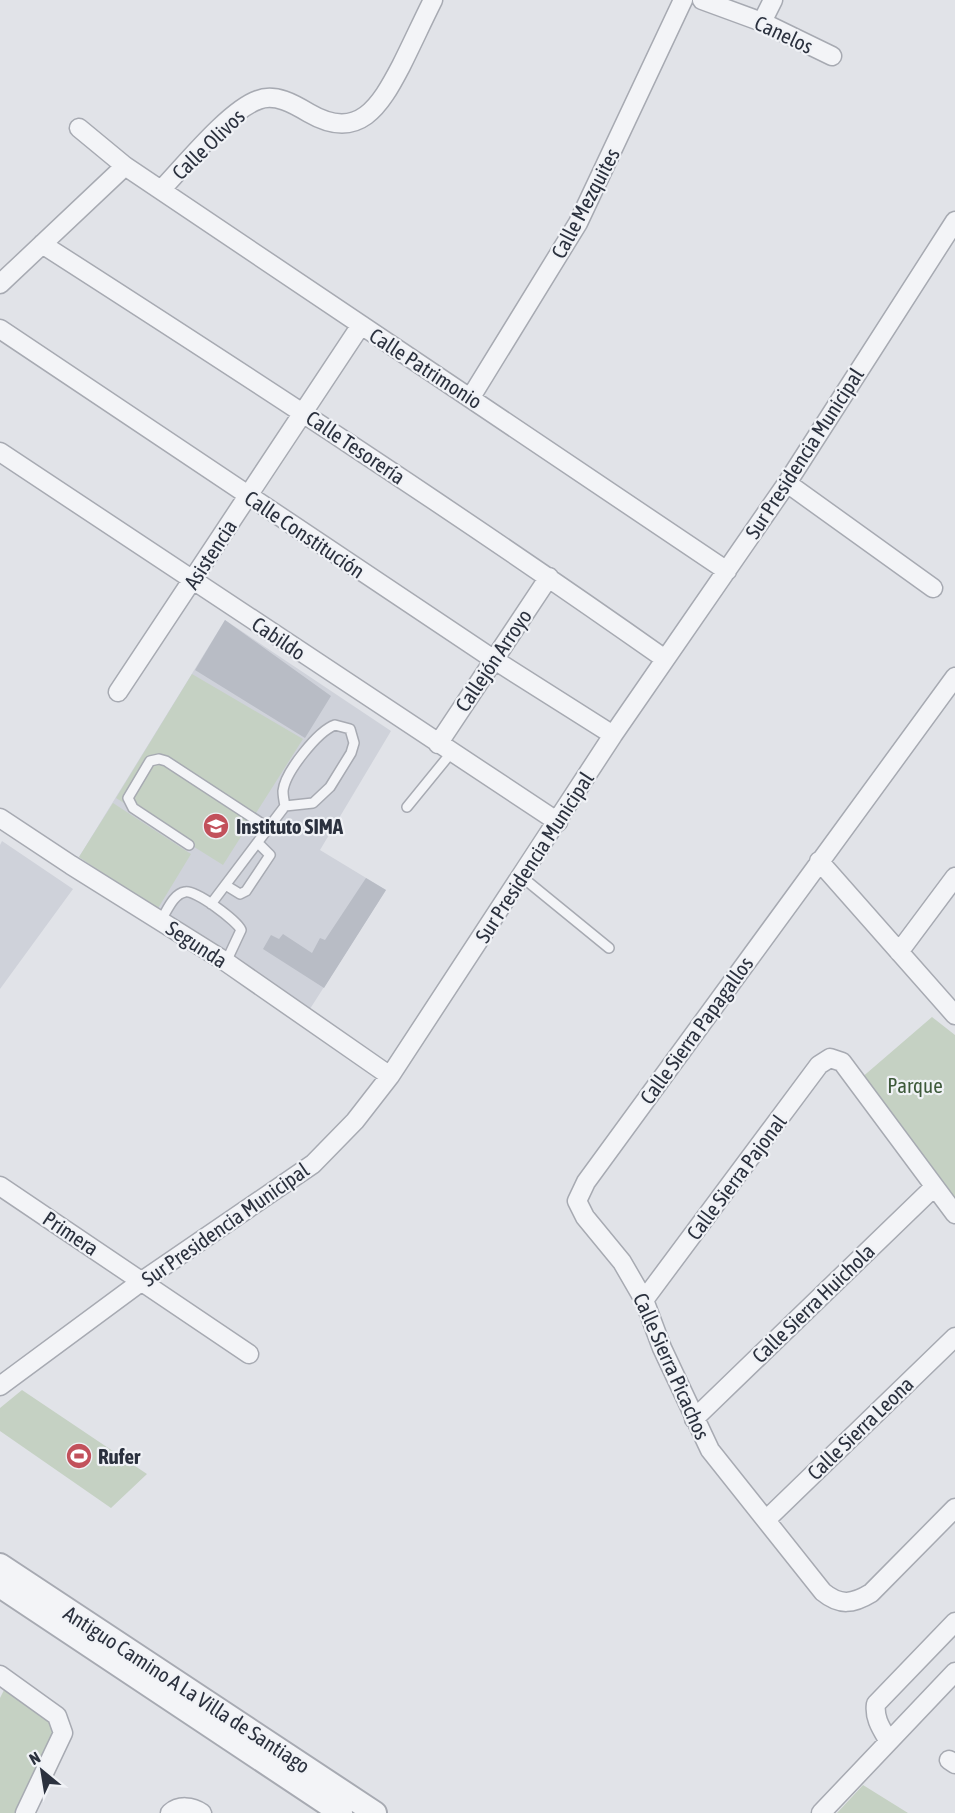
<svg xmlns="http://www.w3.org/2000/svg" width="955" height="1813" font-family="'Asap Condensed',sans-serif">
<style>
.built{fill:#cfd2da}
.green{fill:#c5d1c3}
.building{fill:#b8bcc5}
.lines{fill:none;stroke-linecap:round;stroke-linejoin:round}
.service-casing{stroke:#a7aab2;stroke-width:12}
.minor-casing{stroke:#a7aab2;stroke-width:21}
.tertiary-casing{stroke:#a7aab2;stroke-width:26}
.service{stroke:#f3f4f7;stroke-width:9}
.minor{stroke:#f3f4f7;stroke-width:18}
.tertiary{stroke:#f3f4f7;stroke-width:22}
.labels{text-anchor:middle;dominant-baseline:central;stroke-width:4.5;stroke-linejoin:round;paint-order:stroke}
.street-label{font-size:21px;fill:#2b313e;stroke:#f0f2f6}
.poi-label{font-size:21px;font-weight:bold;fill:#2b313e;stroke:#f0f2f6;text-anchor:start}
.park-label{font-size:21px;fill:#3d5939;stroke:#f0f2f6}
</style>
<rect width="100%" height="100%" fill="#e1e3e8"/>
<!-- built -->
<path class="built" d="M225 620 391 731 320 850 386 890 308 1012 79 857Z
M2 841 73 889 0 989V845Z"/>
<!-- green -->
<path class="green" d="M192 674 303 739 223 865 116 798Z
M113 803 191 854 157 910 79 857Z
M932 1017 955 1035V1202L860 1079Z
M22 1390 147 1474 111 1508 0 1431V1408Z
M4 1690 57 1725 17 1813H0V1698Z
M863 1785 908 1813H837Z"/>
<!-- building -->
<path class="building" d="M225 620 331 696 305 738 195 670Z
M366 878 386 890 324 988 263 949 271 935 279 939 283 934 312 953 320 938 325 940Z"/>
<g class="lines">
<!-- service casing -->
<g class="service-casing">
<path id="service" d="M407 807 451 753
M189 845 133 808 128 798 150 761 159 759 166 761 267 827
M522 877 609 948
M227 886 240 894 246 891 270 855 258 843
M211 904 285 806C284 801 283 796 283 791 285 772 318 731 335 725L350 729 354 743 351 753 330 787 313 803 285 806
M161 920C167 911 173 894 185 892 195 889 237 921 241 930L226 962"/>
</g>
<!-- minor casing -->
<g class="minor-casing">
<path id="minor" d="M702 0 762 22 832 56
M762 22 773 0
M79 128 125 166 727 571
M161 190C184 166 229 110 258 100 275 93 294 104 309 113 359 142 380 106 401 66 412 44 422 22 433 0
M42 244C252 379 461 515 665 659
M0 284 125 166
M0 329 493 659 613 735
M471 397 578 223 683 0
M0 452 558 822
M787 483 933 588
M955 677 586 1182 577 1201 585 1217 622 1262 644 1300 662 1348 710 1450 823 1592C840 1606 853 1604 871 1593L955 1508
M118 692 361 325
M438 744 549 577
M0 818 71 865 226 962 390 1076
M819 861 955 1015
M899 952 955 877
M0 1186 249 1354
M644 1300 819 1065 830 1058 842 1062 955 1214
M0 1386 142 1281 313 1164 355 1121 390 1076 613 735 787 483 955 221
M694 1419 933 1188
M766 1520 955 1337
M0 1675 57 1716 63 1733 25 1813
M888 1740C881 1728 874 1718 876 1704L955 1622
M949 1760 955 1764
M170 1813C179 1805 192 1806 202 1813
M821 1813 955 1672"/>
</g>
<!-- tertiary casing -->
<g class="tertiary-casing">
<path id="tertiary" d="M0 1565 375 1813
M0 1586 341 1813"/>
</g>
<!-- service -->
<use href="#service" class="service"/>
<!-- minor -->
<use href="#minor" class="minor"/>
<!-- tertiary -->
<use href="#tertiary" class="tertiary"/>
</g>
<!-- icons -->
<defs>
<g id="school-disc" transform="scale(1.35)"><circle r="9.5" fill="#c2515b" stroke="#f0f2f6"/><path d="M0-5L7-2L0 1L-7-2ZM-4 1L0 2.5L4 1V4Q0 6-4 4Z" fill="#fff"/></g>
<g id="stadium-disc" transform="scale(1.35)"><circle r="9.5" fill="#c2515b" stroke="#f0f2f6"/><path d="M0-5a6.5 5 0 1 0 0 10a6.5 5 0 1 0 0-10ZM-3.5-1.8h7v3.6h-7Z" fill="#fff"/></g>
</defs>
<g fill-rule="evenodd">
<use href="#school-disc" x="216" y="826"/>
<use href="#stadium-disc" x="79" y="1456"/>
</g>
<g class="labels">
<!-- street labels -->
<g class="street-label">
<text transform="translate(784 34) rotate(25)">Canelos</text>
<text transform="translate(208 144) rotate(-44)">Calle Olivos</text>
<text transform="translate(585 203) rotate(-62)">Calle Mezquites</text>
<text transform="translate(426 368) rotate(33)">Calle Patrimonio</text>
<text transform="translate(356 447) rotate(34)">Calle Tesorería</text>
<text transform="translate(804 453) rotate(-57)">Sur Presidencia Municipal</text>
<text transform="translate(305 534) rotate(34)">Calle Constitución</text>
<text transform="translate(210 554) rotate(-57)">Asistencia</text>
<text transform="translate(279 638) rotate(34)">Cabildo</text>
<text transform="translate(493 660) rotate(-56)">Callejón Arroyo</text>
<text transform="translate(534 857) rotate(-57)">Sur Presidencia Municipal</text>
<text transform="translate(197 944) rotate(33)">Segunda</text>
<text transform="translate(696 1030) rotate(-54)">Calle Sierra Papagallos</text>
<text transform="translate(736 1177) rotate(-53)">Calle Sierra Pajonal</text>
<text transform="translate(225 1224) rotate(-35)">Sur Presidencia Municipal</text>
<text transform="translate(71 1233) rotate(34)">Primera</text>
<text transform="translate(813 1303) rotate(-44)">Calle Sierra Huichola</text>
<text transform="translate(672 1366) rotate(66)">Calle Sierra Picachos</text>
<text transform="translate(860 1428) rotate(-44)">Calle Sierra Leona</text>
<text transform="translate(187 1689) rotate(33)">Antiguo Camino A La Villa de Santiago</text>
</g>
<!-- poi labels -->
<g class="poi-label">
<text x="236" y="826">Instituto SIMA</text>
<text x="98" y="1456">Rufer</text>
</g>
<!-- park labels -->
<g class="park-label">
<text x="915" y="1085">Parque</text>
</g>
</g>
<!-- north arrow -->
<g transform="translate(42 1771) rotate(330)" stroke="#f0f2f6" stroke-width="4.5" paint-order="stroke">
<path d="M0-4.5L10 22L0 15L-10 22Z" fill="#2b313e"/>
<text y="-9" font-size="16" font-weight="bold" text-anchor="middle" fill="#2b313e">N</text>
</g>
</svg>
